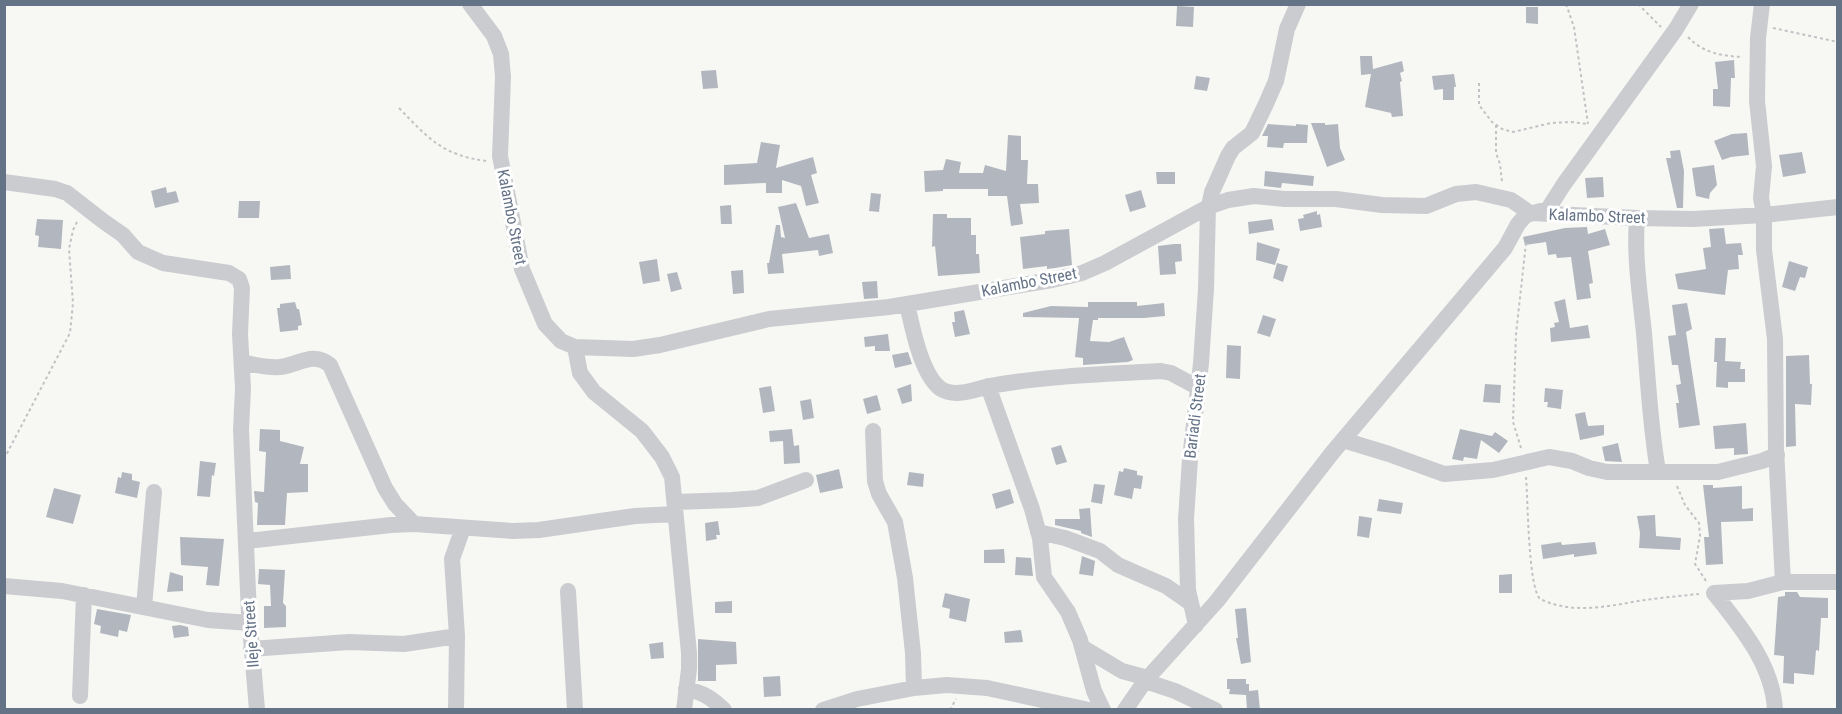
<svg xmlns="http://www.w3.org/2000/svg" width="1842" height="714" font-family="'Roboto Condensed',sans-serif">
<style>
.building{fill:#b2b7bf}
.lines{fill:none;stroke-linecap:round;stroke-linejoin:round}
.path{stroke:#c1c2c5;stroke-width:2;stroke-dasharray:3 3;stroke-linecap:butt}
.street{stroke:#caccd0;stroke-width:16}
.labels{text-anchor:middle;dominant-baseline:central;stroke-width:6;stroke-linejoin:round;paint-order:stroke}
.street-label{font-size:16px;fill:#657387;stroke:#fff}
</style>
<rect width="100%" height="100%" fill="#f7f8f4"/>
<!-- building -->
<path class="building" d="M1177 6 1194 7 1193 27 1176 26Z
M1526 7H1538V24L1526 23Z
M1360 56H1372L1373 69 1402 61 1404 71 1400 73 1402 81 1400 82 1403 116 1392 117 1391 113 1365 107 1371 74 1361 75Z
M1734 60 1735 78H1731L1730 107 1713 106V89H1718L1715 62Z
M716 70 718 88 703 89 701 71Z
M1454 74 1456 87H1454V100H1443V89L1434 90 1432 76Z
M1196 76 1210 78 1207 91 1194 89Z
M1311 123H1325V125L1338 124 1340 148 1345 160 1327 167Z
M1268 124 1296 126V124L1308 125 1307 143H1284L1283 148 1267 147 1268 136H1262Z
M1747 133 1749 155 1731 157 1722 160 1714 141 1732 134Z
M1008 135 1021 136V160H1028L1027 184H1038L1039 203 1020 204 1023 224 1011 226 1007 196H988V189H943V191L925 192 924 171 943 170 946 159 961 162 959 173H983L985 165 1006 171Z
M761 142 780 145 776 168 813 157 817 173 811 175 819 203 806 206 801 186 782 180V193H766V183L724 185V165L757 163Z
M1680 150 1684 171 1683 208H1677L1666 158H1671L1670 151Z
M1802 152 1806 173 1783 177 1779 155Z
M1714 165 1717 185 1710 193 1709 199 1696 196 1692 168Z
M1265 171 1314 176 1313 186 1282 183 1281 188 1264 186Z
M1156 172H1175V184H1157Z
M1603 177 1604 197 1587 198 1585 178Z
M166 187 167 193 176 191 179 202 155 208 151 191Z
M1141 190 1146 207 1130 212 1125 195Z
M871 193 881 194 879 212 869 211Z
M239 201H260L259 218H238Z
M796 203 809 238 829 234 833 253 819 256 818 250 782 254 784 273 768 274 767 263H769L776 225H780L781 237 785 238 778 207Z
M731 205 732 224H721L720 206Z
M1317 211V215L1320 214 1322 227 1300 231 1298 219 1304 218 1303 215Z
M933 214H947V218H971V235H976V254H979L980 273 938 276 935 246 932 247Z
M37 219 63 220 61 249 38 247 39 236 35 235Z
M1272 219 1274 230 1249 234 1248 222Z
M1587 227 1588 234 1605 229 1610 245 1588 251 1593 283 1589 284 1591 298 1577 300 1571 257 1557 258 1556 254 1548 255 1546 242 1525 245 1523 237 1565 228Z
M1724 228 1726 244 1741 243 1743 255H1738L1739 269 1728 270 1725 295 1678 289 1675 274 1706 269 1703 248 1711 247 1709 229Z
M1069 229 1072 265 1055 268 1047 269V266L1023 269 1020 237 1045 234V231Z
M1257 242 1280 249 1275 265 1256 260Z
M1174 244H1181L1182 261 1175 262 1176 274 1160 275 1158 246Z
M657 259 660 281 643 284 639 262Z
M1789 261 1808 267 1805 278 1800 277 1795 291 1782 287Z
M1277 263 1288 266 1283 282 1273 278Z
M290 265 291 279 271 280 270 267Z
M743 270 744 293 733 294 731 271Z
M677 272 682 289 671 292 667 274Z
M877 281 878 298 864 299 862 282Z
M1565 299 1570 328 1588 325 1590 338 1551 342 1550 328 1555 327 1554 323 1559 322 1554 302Z
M295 302 297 309H299L302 325 298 326V330L280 332 277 308H280V304Z
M1088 302H1137V306L1164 303 1165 316 1144 318H1098V320H1093L1090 341 1109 342 1124 337 1133 360 1128 362 1083 365V358L1075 357 1079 318 1023 317V313L1051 306 1088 307Z
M1687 303 1692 329 1686 332 1700 425 1679 428 1676 403H1679L1676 385 1681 384 1678 365H1672L1668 336 1676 335 1672 305Z
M964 310 970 334 955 337 952 322H955L954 312Z
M1263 315 1276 319 1270 337 1257 333Z
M888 334 890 351H875V346L865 347 864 337Z
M1715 338H1726L1725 361 1741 362 1740 369H1745V382H1728V388L1716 387 1717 362H1714Z
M1227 345 1241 346 1240 379 1226 378Z
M908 352 912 364 895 368 892 355Z
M1809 355 1810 384H1812L1811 405 1795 404 1796 446 1786 447V356Z
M911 384 912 401 902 404 897 389Z
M1485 384 1501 385 1500 403 1483 402Z
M771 386 775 411 763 413 759 388Z
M1545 388 1563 390 1561 409 1547 407 1548 402H1544Z
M877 395 881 410 867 414 863 399Z
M811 399 814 418 803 420 800 401Z
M1585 412 1588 426 1604 425V435L1580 440 1575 414Z
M1746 423 1748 454 1734 455V448L1715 449 1713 426Z
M260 429 280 430V441L304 447 300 464H308V492L287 493 285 525H257L258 503 255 502 254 491 264 492 266 452 259 451Z
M792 429 794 446 799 445 800 463 784 464 783 441 770 442 769 431Z
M1460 429 1492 436 1495 432 1508 441 1499 453 1481 440 1477 459 1464 457 1463 461 1452 459Z
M1618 443 1622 462 1605 461 1602 447Z
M1061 445 1067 462 1056 465 1051 448Z
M200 461 216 463 214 476 212 475 210 497 197 496Z
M1124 468 1137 471V475L1143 476 1141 489 1134 488 1132 499 1114 495 1119 471 1123 472Z
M839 469 843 488 820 493 816 475Z
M122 472 132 474V480L140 482 137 498 115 493 118 477 121 478Z
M909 472 924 474 923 487 907 485Z
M1094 484 1105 485 1102 504 1091 502Z
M1703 485H1713V488L1742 486V509L1753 508V521L1721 522 1723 564 1706 565 1704 537H1709Z
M54 488 81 495 73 524 46 517Z
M1010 489 1014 503 996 509 992 494Z
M1379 499 1403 503 1401 514 1377 511Z
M1090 508 1092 537 1081 533V531L1055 525V519H1080L1079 509Z
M1655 515 1656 536 1681 538 1680 550 1639 548 1640 533 1637 516Z
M1359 516 1372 518 1369 538 1357 536Z
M718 521 720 535H716L717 539 706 541 705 523Z
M180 537 224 539 219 586 206 585 208 567 181 565Z
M1561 542 1562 545 1595 542 1597 554 1574 557V554L1543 559 1541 545Z
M1004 549 1005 563H984V550Z
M1082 556 1095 561 1093 576 1079 574Z
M1016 557 1031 558 1033 576 1015 575Z
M259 569 285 570 283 603 286 606V627L264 628V606H271L270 585 258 584Z
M170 572 183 576V591L167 592Z
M1512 574V593H1499V575Z
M1785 592H1797L1800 597 1828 598V618H1821L1819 651 1816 650 1814 675 1794 673V684L1783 683 1784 656 1774 655 1778 597 1785 596Z
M945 593 970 599 966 622 949 618 950 609 942 607Z
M732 601V613H715V602Z
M1246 608 1251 662 1241 664 1236 638H1238L1235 609Z
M97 609 131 615 127 632 119 630 118 637 100 633 101 626 94 624Z
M180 625 188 627 189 636 174 638 172 626Z
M1021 630 1023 642 1005 643 1004 632Z
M698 639 736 642 737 664 716 665V681H698Z
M663 642 664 658 651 659 649 644Z
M780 676 781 696 764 697 763 677Z
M1227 679H1246V684H1249V691L1258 690 1260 710H1247L1246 695 1229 694 1230 689H1227Z"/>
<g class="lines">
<!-- path -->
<path class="path" d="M1566 4 1574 27 1588 124
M1638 4 1661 27
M1773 28 1838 42
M1688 37C1703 53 1722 56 1743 57
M1479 83V105L1492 122 1502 129 1513 132 1551 123 1571 122 1587 124
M399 108C428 138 442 155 486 161
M1496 125V153L1500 164 1502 182
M1521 448 1513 422 1516 334 1526 243
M4 459 70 333 73 303 69 249 73 230 78 220
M1526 477C1528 500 1528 586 1540 599 1572 614 1605 607 1638 601 1658 598 1679 596 1699 594
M1677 486 1685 505 1699 523 1700 536 1695 564 1706 581
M1838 494V510
M950 710 956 699"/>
<!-- street -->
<path class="street" d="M470 4 494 36 501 54 503 77 500 156 522 269 545 324 561 341 575 347 633 349 660 345 769 319 889 307 1052 280 1082 273 1105 263 1208 207 1228 200 1254 196 1285 199H1336L1382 205 1426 206 1456 194 1476 192 1511 200 1530 213 1637 218 1693 219 1764 215 1838 207
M1762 4 1758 38 1757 101 1764 166 1761 198 1764 215V250L1775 339 1776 449 1783 582
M4 182 55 189 67 193 103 221 123 235 138 252 163 263 229 273 239 279 242 288 240 334 243 388 241 430 249 614 257 710
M1209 206 1212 192 1228 156 1233 148 1252 133 1265 106 1276 81 1287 29 1298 4
M1637 218C1634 257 1640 294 1644 333 1648 379 1650 425 1658 471
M907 304C912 326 921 375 941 389 956 398 975 389 990 386 1046 376 1104 374 1161 371L1171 373 1199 388
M575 347 580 373 594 392 642 431 662 457 672 477 689 653V669L684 710
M242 362C254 365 267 368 280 367 299 365 312 351 330 365L385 488 395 504 414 524
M988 386 1032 509 1040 538 1044 577 1068 612 1080 640 1094 691 1103 710
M873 431 875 481 879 494 895 522 905 578 913 653 914 688
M1343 440 1389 454 1444 474 1493 470 1549 457 1572 461 1589 468 1607 472H1718L1762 461 1777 455
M675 502 732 500 758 498 806 480
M1038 532 1065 538 1100 551 1118 565 1166 586 1189 602
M247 541 391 525 414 524 513 531 539 530 635 516 675 514
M4 586 62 591 208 620 250 623
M568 591 575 710
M1714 593C1741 627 1773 665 1775 710
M1714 593 1748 591 1783 582H1838
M144 607 154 492
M1196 625 1188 590 1186 519 1190 459 1201 363 1206 289 1208 207
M1082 647 1122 671 1148 678
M251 649 349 642 404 644 457 636
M1145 681 1175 691 1215 710
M686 689C702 692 712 698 724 710
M80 696 84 595
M456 710 457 636 452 559 463 528
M823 710 857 699 914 688 947 685 987 688 1089 710
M1125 710 1145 681 1217 601 1332 453 1505 248 1518 224 1526 215 1548 209 1564 184 1676 29 1691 4"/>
</g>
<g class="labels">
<!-- street labels -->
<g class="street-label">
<text transform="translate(1597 216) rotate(2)">Kalambo Street</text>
<text transform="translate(512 217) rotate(79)">Kalambo Street</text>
<text transform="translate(1029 282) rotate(-11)">Kalambo Street</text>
<text transform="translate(1195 416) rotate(-83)">Bariadi Street</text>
<text transform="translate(251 634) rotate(-94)">Ileje Street</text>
</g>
</g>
<!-- border -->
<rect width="1842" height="714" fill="none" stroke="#657387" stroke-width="12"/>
</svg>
